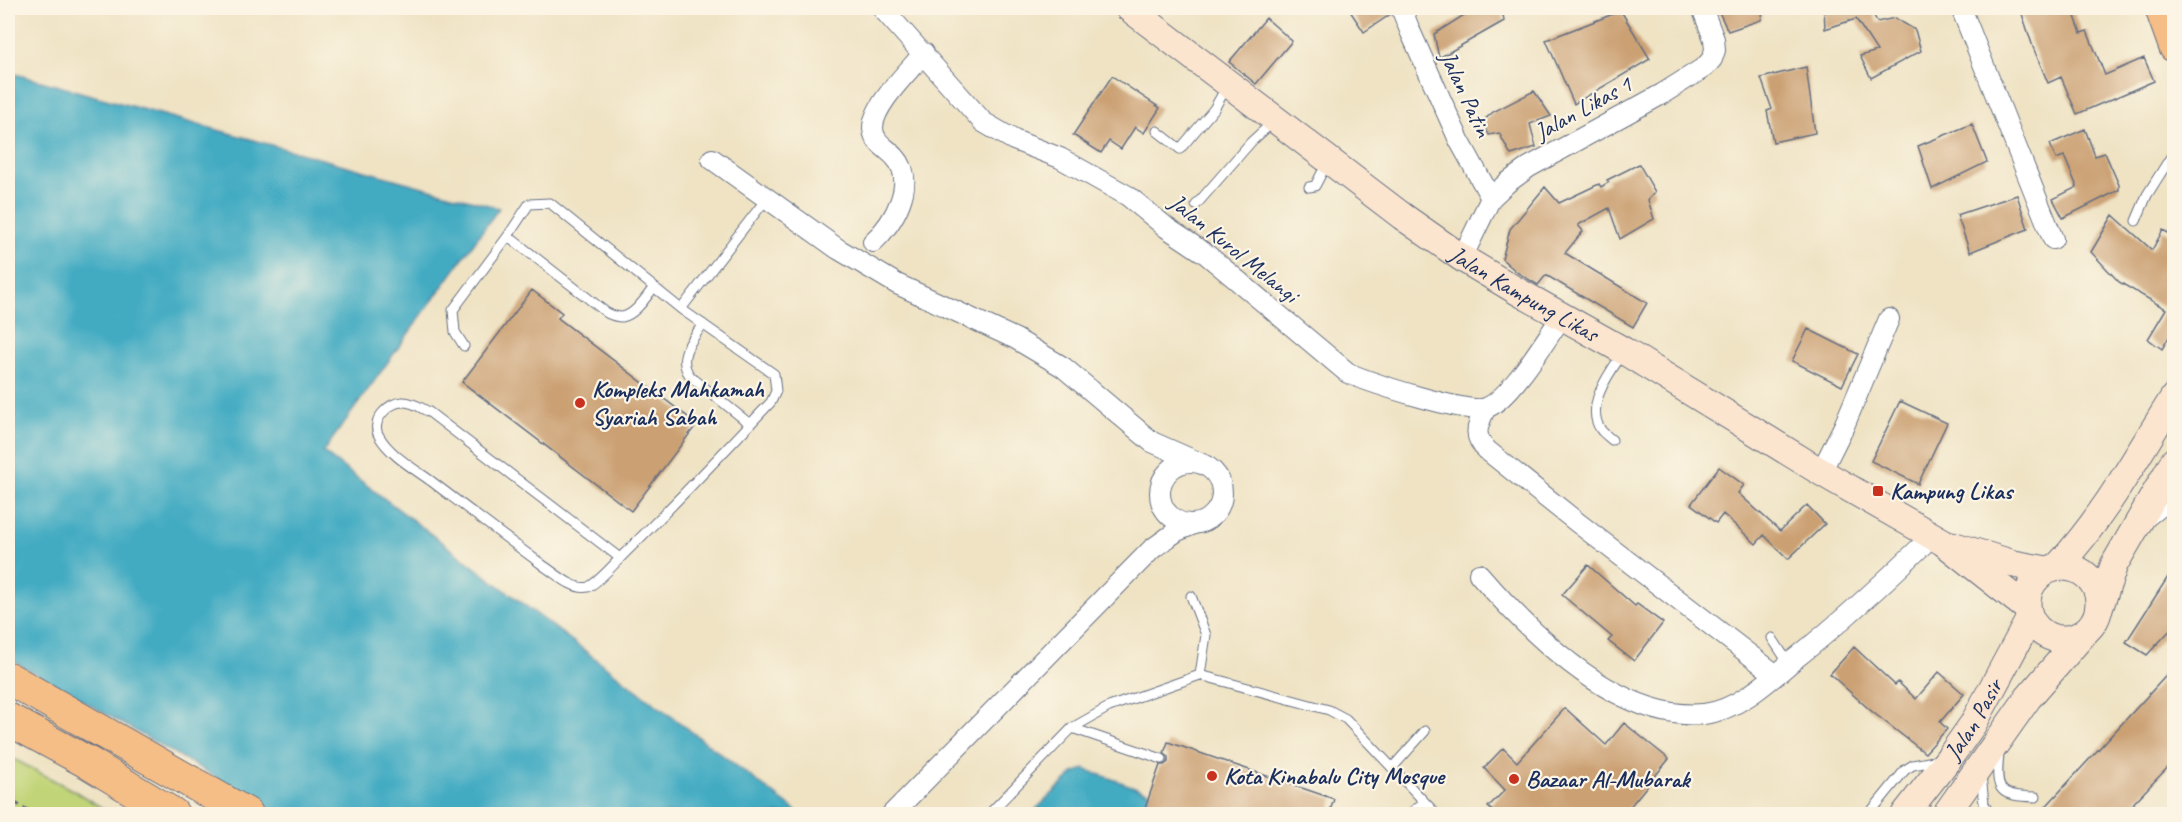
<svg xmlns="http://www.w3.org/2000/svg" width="2182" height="822" font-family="Caveat,sans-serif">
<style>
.green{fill:#c1d477;stroke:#6e826a;stroke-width:1.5}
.water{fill:#43abc2;stroke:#2f6d90;stroke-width:1.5}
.building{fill:#cba073}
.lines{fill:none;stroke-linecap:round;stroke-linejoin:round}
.service-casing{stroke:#656e82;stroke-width:11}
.minor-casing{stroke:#656e82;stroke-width:22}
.secondary-casing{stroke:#656e82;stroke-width:29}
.primary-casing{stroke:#656e82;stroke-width:32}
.trunk-casing{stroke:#656e82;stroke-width:34}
.path{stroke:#656e82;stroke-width:3;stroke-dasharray:4.5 4.5;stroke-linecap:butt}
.service{stroke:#fff;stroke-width:9}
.minor{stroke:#fff;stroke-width:20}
.secondary{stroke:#fbe5cf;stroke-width:27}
.primary{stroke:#f6be87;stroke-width:30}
.trunk{stroke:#f6be87;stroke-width:32}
.poi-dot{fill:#c8321e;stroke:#fcf5e5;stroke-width:2}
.labels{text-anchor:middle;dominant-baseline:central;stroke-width:4.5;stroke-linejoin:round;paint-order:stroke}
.street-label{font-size:24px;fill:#1b2f5e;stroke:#fcf5e5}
.poi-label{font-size:24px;font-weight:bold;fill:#1b2f5e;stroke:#fcf5e5;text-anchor:start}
</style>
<rect width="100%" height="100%" fill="#fcf5e5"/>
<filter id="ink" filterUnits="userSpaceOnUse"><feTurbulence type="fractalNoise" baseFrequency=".0167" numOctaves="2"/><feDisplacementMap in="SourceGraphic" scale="12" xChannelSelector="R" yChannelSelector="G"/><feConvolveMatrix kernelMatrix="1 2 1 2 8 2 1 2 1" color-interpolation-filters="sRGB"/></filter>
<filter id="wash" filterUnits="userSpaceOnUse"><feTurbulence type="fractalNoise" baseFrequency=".008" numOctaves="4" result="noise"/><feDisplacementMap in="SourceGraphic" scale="24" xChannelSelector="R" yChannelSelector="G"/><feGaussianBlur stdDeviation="1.35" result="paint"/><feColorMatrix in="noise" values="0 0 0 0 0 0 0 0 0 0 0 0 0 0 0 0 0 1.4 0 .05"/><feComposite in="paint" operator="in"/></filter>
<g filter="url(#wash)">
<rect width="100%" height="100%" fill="#efe3c4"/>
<!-- green -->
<path class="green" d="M8 756 76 792 112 814H8Z"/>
<!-- water -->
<path class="water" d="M8 72 499 208 323 452 800 814H280L8 658Z
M1084 769 1151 793 1143 814H1031L1074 773Z"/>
<g id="blocks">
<!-- building -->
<path class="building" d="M1348 8H1389L1391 14 1364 32Z
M1475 8H1502L1504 21 1439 58 1434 34Z
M1717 8H1764L1761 20 1728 31Z
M1824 8H1881V10L1873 13 1877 22 1895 18 1915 30 1921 51 1871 78 1860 56 1877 51 1856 19 1825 29Z
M2020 8H2072L2081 33 2087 31 2105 75 2144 58 2154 81 2077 114 2061 77 2048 83 2033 47Z
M1621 11 1650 59 1574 104 1546 40Z
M1266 18 1292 41 1256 84 1229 62Z
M1806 67 1815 133 1773 142 1767 111 1772 109 1761 78Z
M1112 76 1160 108 1144 133 1135 127 1121 149 1109 141 1101 153 1073 135Z
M1534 91 1551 116 1530 124 1536 147 1511 155 1499 133 1489 135 1482 122 1493 112Z
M1972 124 1987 162 1932 189 1918 146Z
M2085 129 2095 156 2105 153 2119 185V190L2063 218 2053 199 2077 187 2064 156 2056 159 2050 144Z
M1639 164 1655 192 1648 200 1654 219 1620 239 1609 208 1578 225 1583 231 1565 253 1647 303 1633 327 1546 275 1538 285 1518 273 1502 259 1510 229 1545 187 1559 203 1599 184 1601 187 1609 182 1607 180Z
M2017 195 2028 229 1970 252 1957 215Z
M2113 215 2152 250 2163 230 2175 237V327L2162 349 2148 339 2166 309 2119 282 2091 252Z
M532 290 562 313 558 318 697 424 631 511 462 382Z
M1808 329 1858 354 1842 386 1792 361Z
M1900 401 1947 423 1918 484 1871 461Z
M1719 467 1744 485 1738 493 1780 531 1807 505 1825 524 1788 559 1764 535 1756 544 1723 514 1716 523 1691 504Z
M1588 565 1635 606 1637 604 1663 623 1634 661 1608 641 1612 637 1562 595Z
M2175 566V625L2147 655 2126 642Z
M1854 647 1895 685 1898 682 1916 699 1939 672 1964 694 1940 722 1947 729 1925 753 1870 710 1830 674Z
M2175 666V760L2123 814H2039Z
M1565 708 1606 745 1624 723 1669 759 1624 814H1496L1488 807 1505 790 1484 768 1503 748 1517 762Z
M1168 742 1334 799 1329 814H1143L1160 765H1164L1168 762V757L1164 753Z"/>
</g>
</g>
<g filter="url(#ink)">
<use href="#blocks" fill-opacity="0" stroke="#656e82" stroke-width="1.5"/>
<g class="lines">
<!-- service casing -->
<g class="service-casing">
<path id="service" d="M1157 131 1180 149 1214 109 1227 86
M1309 187 1315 186 1328 161
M1196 205 1251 142 1274 121
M2136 221 2147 195 2174 152
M508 236 607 313C611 315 617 317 622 317 635 315 647 296 654 287
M681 309 767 198
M703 324C692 340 676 357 690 376L750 424
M464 346 455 332 453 310 508 236 529 204 550 203 681 309 774 374 776 391 771 402C723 453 675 504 625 553 617 561 598 583 588 587 574 591 555 573 544 566 506 538 468 509 431 481 413 468 390 455 379 436 370 422 388 401 404 402 413 402 421 408 429 412L620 558
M1612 440C1609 437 1603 433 1601 430 1584 406 1610 372 1623 353
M2150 521 2174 502
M1191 596 1206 635 1200 675
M1772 638 1789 664
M1072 728 1162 759
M1999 754C1995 792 1999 796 2036 797
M1392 768 1425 731
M1981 775 1984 804 1990 814
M989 814 1072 728 1109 707 1200 675 1329 710 1346 719 1436 814
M1410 814 1424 802
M1869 814 1905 770 1913 765 1939 760"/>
</g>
<!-- minor casing -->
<g class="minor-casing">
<path id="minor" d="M882 8 983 122 1014 140 1060 158 1128 196 1167 228 1206 254 1348 373C1369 382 1468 415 1486 408 1510 399 1547 338 1562 316
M1401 8 1411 33 1459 140 1491 198
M1961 8 2053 239
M712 159 838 249 897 284 1016 339 1063 367 1152 442 1202 464
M873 242C893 224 918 182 895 157 887 148 874 143 873 129 872 106 909 71 924 53
M1462 258 1491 198 1507 183 1529 167 1662 94 1705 67 1712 59 1715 50 1714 39 1702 8
M1485 409C1477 427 1472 436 1488 451L1578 523 1776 675
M1160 493a31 31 0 1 1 62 0a31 31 0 1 1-62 0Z
M1821 472 1844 426 1889 319
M1479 574C1530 633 1618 722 1704 714 1739 710 1771 679 1796 658 1844 620 1888 579 1932 536
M892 814 1152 549 1177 531 1194 524"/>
</g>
<!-- secondary casing -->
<g class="secondary-casing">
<g id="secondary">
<path id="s1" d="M1129 8 1402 216 1462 258 1517 291 1624 351 1821 472 1943 542 2027 608"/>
<path d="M1952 545 2014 564 2047 570"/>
<path d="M2058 566C2105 516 2137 455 2174 397"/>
<circle cx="2063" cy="603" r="36"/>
<path d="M2099 609 2114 565 2174 461"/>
<path id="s2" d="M1905 814 1949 758 1973 724 2030 618"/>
<path d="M1946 814 2028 698 2086 631"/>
</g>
</g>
<!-- primary casing -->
<g class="primary-casing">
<path id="primary" d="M2160 8 2174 47"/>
</g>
<!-- trunk casing -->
<g class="trunk-casing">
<path id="trunk" d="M8 678 247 814
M8 719 87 762 173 814"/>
</g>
<!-- path -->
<path class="path" d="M8 799 35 814"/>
<!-- service -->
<use href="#service" class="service"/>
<!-- minor -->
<use href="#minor" class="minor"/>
<!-- secondary -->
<use href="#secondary" class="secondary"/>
<!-- primary -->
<use href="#primary" class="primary"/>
<!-- trunk -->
<use href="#trunk" class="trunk"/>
</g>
</g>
<!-- markers -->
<g class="poi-dot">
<circle cx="580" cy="403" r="6"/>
<rect x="1872" y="485" width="12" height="12" rx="3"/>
<circle cx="1212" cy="776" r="6"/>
<circle cx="1514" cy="779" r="6"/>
</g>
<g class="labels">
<!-- street labels -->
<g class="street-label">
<text transform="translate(1466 94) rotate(65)">Jalan Patin</text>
<text transform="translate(1583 108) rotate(-29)">Jalan Likas 1</text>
<text transform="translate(1234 248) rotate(39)">Jalan Kurol Melangi</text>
<text stroke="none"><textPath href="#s1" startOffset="488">Jalan Kampung Likas</textPath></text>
<text stroke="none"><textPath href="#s2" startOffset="117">Jalan Pasir</textPath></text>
</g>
<!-- poi labels -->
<g class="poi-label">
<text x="592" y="389">Kompleks Mahkamah<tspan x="592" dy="28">Syariah Sabah</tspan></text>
<text x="1890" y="491">Kampung Likas</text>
<text x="1224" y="776">Kota Kinabalu City Mosque</text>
<text x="1526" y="779">Bazaar Al-Mubarak</text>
</g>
</g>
<!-- margin -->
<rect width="2182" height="822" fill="none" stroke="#fcf5e5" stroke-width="30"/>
</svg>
